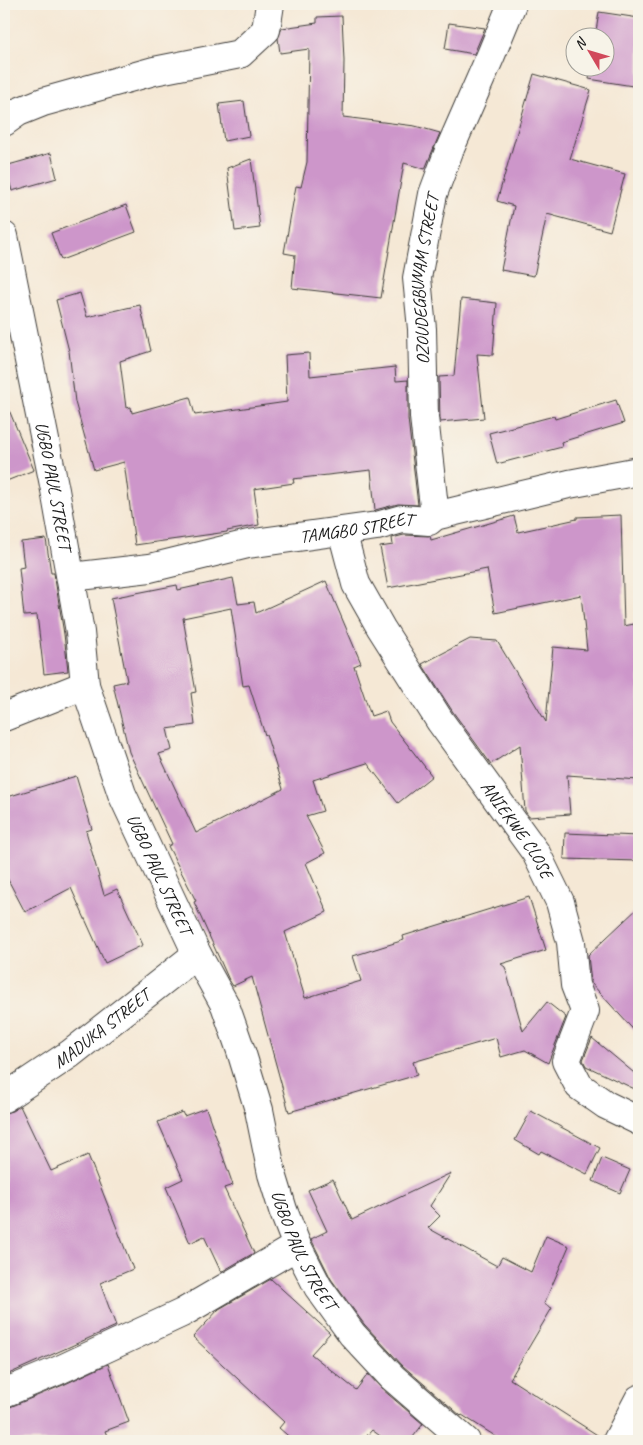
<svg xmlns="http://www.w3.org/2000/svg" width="643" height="1445" font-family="Caveat,sans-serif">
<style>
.building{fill:#cd96ca;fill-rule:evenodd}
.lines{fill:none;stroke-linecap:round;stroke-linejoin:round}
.minor-casing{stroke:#3d3b38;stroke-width:30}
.major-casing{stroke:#3d3b38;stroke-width:30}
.minor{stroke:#fff;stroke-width:28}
.major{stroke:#fff;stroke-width:28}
.labels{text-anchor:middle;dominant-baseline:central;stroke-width:4.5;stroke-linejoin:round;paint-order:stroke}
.street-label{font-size:18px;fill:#1c1c1c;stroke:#f7f3e8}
</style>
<rect width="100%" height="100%" fill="#f7f3e8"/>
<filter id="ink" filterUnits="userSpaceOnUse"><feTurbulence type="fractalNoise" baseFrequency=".02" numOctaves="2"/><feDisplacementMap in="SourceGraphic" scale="10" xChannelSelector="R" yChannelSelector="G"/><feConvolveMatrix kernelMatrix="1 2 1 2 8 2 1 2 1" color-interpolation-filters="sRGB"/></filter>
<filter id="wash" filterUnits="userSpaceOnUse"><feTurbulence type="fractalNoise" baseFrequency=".0096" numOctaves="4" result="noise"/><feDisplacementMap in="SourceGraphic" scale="20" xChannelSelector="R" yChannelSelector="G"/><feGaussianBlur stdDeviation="1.12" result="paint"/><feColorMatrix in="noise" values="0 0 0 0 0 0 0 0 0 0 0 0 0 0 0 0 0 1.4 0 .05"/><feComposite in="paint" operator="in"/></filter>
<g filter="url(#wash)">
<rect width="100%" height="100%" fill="#f5e8d5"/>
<g id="blocks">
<!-- building -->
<path class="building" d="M599 12 639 18V87L589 79 591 68H606V38H595Z
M342 16 344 61 343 117 415 126 440 133 425 169 404 163 381 298 292 288 295 255 284 253 296 186 301 187 307 162 309 49 280 53 278 38 282 28 317 23V17Z
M449 23 485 28 474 54 445 49Z
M534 74 591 90 570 159 625 174 610 231 547 214 534 276 501 270 514 206 497 201Z
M244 101 249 136 224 141 219 104Z
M51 153 57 178 12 191 5 166Z
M251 159 260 228 235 231 227 168Z
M126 205 136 232 61 260 51 233Z
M80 293 87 317 140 305 151 351 120 361 126 408 131 407 132 413 190 397 195 415 287 402 285 355 309 353 310 376 395 367 396 381 408 380V419L418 505 398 504 375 510 371 470 293 479 294 483 254 489 259 525 227 531V532L135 545 124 462 94 470 75 402 69 351 56 300Z
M461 299 497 303 493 355 477 354 484 418 440 422 439 377 454 376Z
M4 398 34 470 4 482Z
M616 400 624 423 561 442 562 447 497 464 489 433 554 416 555 419Z
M621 515 624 626 634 624 639 668V780L567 775 570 814 529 817 525 811 520 745 491 764 453 712 422 664 470 639 497 641 546 722 553 647 587 650 581 595 495 613 487 569 388 588 380 547 393 545 392 538 404 535 430 536 431 540 514 516 518 532 577 519V517Z
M46 539 51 573H54L64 634 68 671 44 674 37 615 24 616 19 568 24 567 21 542Z
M233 578 238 604 254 602 256 613 326 581 361 663 354 666 371 716 386 711 390 722 432 776 398 803 367 763 313 780 323 811 306 816 325 853 306 863 327 912 285 932 305 998 361 981 353 956 404 940 403 936 529 897 546 950 501 964 505 967 523 1031 547 1002 566 1017 548 1063 525 1050 501 1057 496 1038 413 1062 417 1075 289 1112 252 977 233 986 229 980 194 902 196 901 168 846 172 844 129 752 113 684 127 681 111 598 177 585 178 590ZM231 608 243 686 249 685 265 735 266 734 283 789 196 833 159 754 172 750 167 729 195 725 191 693 196 692 183 618Z
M76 776 92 829 86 831 104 895 117 889 143 945 105 963 71 888 25 912 4 872V798Z
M565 833 639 836V861L564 859Z
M639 907V1036L591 983 588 955Z
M592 1038 639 1077V1091L586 1066 583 1060Z
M20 1106 51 1171 88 1155 133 1269 100 1283 116 1326 4 1376V1113L12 1111Z
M206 1108 233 1185 224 1188 254 1253 221 1272 204 1236 190 1243 166 1187 183 1179 158 1122 182 1112 184 1116Z
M531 1111 600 1148 587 1174 541 1151 539 1154 515 1140Z
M602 1158 630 1170 620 1193 593 1181Z
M451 1173 430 1206 440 1216 428 1228 497 1266 502 1257 531 1272 546 1236 569 1246 544 1304 552 1308 510 1379 602 1438 601 1441H503L462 1415 461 1416 403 1366 364 1324 331 1279 311 1239 327 1231 308 1190 333 1179 352 1220Z
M271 1279 330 1333 311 1354 356 1390 368 1374 382 1389 423 1424 410 1441H387L372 1430 362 1441H294L279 1428 284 1422 193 1337 219 1309Z
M108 1364 129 1422 105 1431 109 1441H4V1408L10 1407 63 1385Z"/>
</g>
</g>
<g filter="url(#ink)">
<use href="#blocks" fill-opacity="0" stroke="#3d3b38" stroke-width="1"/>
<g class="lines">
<!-- minor casing -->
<g class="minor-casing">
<g id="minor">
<path d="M4 122 18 112 43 102 154 71 240 54 266 30 270 4"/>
<path id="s1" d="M4 236 55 490 80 632 85 685 122 794 197 954 225 1005 241 1051 259 1110 272 1174 283 1210 297 1246 318 1287 352 1334 392 1377 466 1441"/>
<path id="s2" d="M435 516 424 417 422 329 417 278 433 194 449 151 491 55 512 4"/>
<path id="s3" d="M342 531 356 584 381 628 440 721 536 853 560 902 571 942 575 985 585 1011 566 1061 579 1086 606 1105 639 1121"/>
<path id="s4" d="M71 577 150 568 248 544 377 526 402 519 429 521 435 516 569 484 639 471"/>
<path d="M4 717 85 685"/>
<path id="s5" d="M4 1098 70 1054 197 954"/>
<path d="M4 1393 57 1371 182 1313 297 1246"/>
</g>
</g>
<!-- major casing -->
<g class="major-casing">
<path id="major" d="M617 1441 639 1399"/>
</g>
<!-- minor -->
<use href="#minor" class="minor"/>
<!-- major -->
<use href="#major" class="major"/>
</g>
</g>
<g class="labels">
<!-- street labels -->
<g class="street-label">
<text stroke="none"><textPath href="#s2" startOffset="238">OZOUDEGBUNAM STREET</textPath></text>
<text stroke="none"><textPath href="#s1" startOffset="255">UGBO PAUL STREET</textPath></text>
<text stroke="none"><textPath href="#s4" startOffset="290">TAMGBO STREET</textPath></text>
<text stroke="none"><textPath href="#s3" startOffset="349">ANIEKWE CLOSE</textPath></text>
<text stroke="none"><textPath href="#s1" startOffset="660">UGBO PAUL STREET</textPath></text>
<text stroke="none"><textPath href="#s5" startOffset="120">MADUKA STREET</textPath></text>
<text stroke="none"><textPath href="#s1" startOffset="1065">UGBO PAUL STREET</textPath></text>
</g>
</g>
<!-- margin -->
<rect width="643" height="1445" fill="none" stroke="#f7f3e8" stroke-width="20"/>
<!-- north arrow -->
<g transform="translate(590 52) rotate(308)"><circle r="24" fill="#f7f3e8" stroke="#9f9d96"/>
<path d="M0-4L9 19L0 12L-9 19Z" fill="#d1495b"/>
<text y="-8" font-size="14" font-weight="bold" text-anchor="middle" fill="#1c1c1c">N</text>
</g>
</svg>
